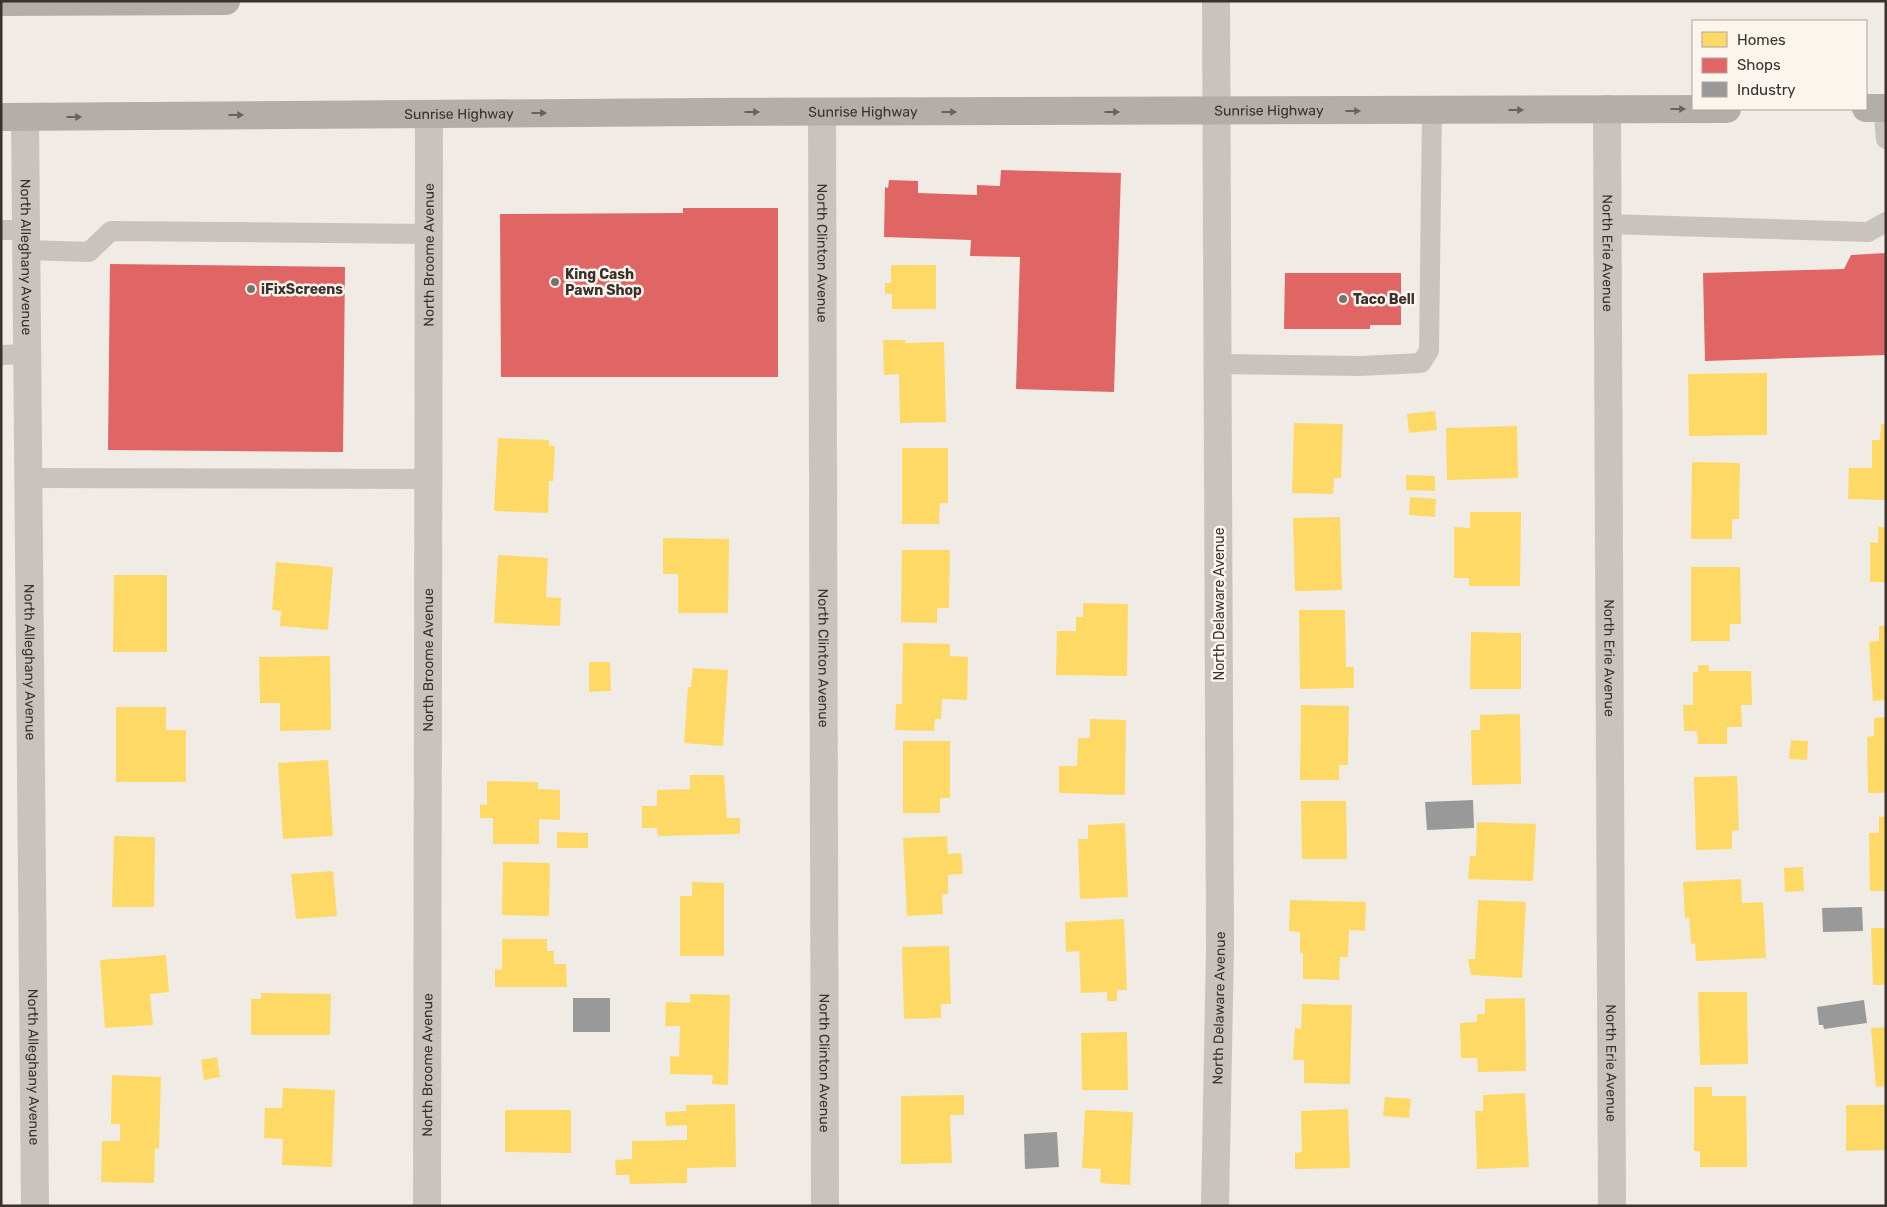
<svg xmlns="http://www.w3.org/2000/svg" width="1887" height="1207" font-family="Rubik,sans-serif">
<style>
.homes{fill:#ffd966}
.shops{fill:#e06666}
.industry{fill:#999}
.lines{fill:none;stroke-linecap:round;stroke-linejoin:round}
.service{stroke:#c9c3be;stroke-width:20}
.minor{stroke:#c9c3be;stroke-width:28}
.tertiary{stroke:#c9c3be;stroke-width:28}
.trunk{stroke:#b4aea8;stroke-width:28}
.oneway{fill:#6b625d}
.poi-dot{fill:#7a716c;stroke:#fbf5ee;stroke-width:2}
.labels{text-anchor:middle;dominant-baseline:central;stroke-width:5;stroke-linejoin:round;paint-order:stroke}
.street-label{font-size:14px;fill:#3b302b;stroke:#fbf5ee}
.poi-label{font-size:14px;font-weight:bold;fill:#3b302b;stroke:#fbf5ee;text-anchor:start}
</style>
<rect width="100%" height="100%" fill="#f0ebe5"/>
<!-- homes -->
<path class="homes" d="M891 265H936V309H892V294H885V283H891Z
M883 340H905V343L944 342 946 422 900 423 899 374 884 375Z
M1767 373V435L1689 436 1688 374Z
M1435 411 1437 430 1409 433 1407 414Z
M1294 423 1343 424 1341 478H1334L1333 494 1292 493Z
M1881 424H1886V500L1848 499 1849 468H1872V440H1880Z
M1517 426 1518 478 1447 480 1446 428Z
M498 438 549 440V446H555L553 481H549L548 513 494 511Z
M902 448H948V503H940L939 524H902Z
M1692 462 1740 463 1739 519H1732V539H1691Z
M1406 475 1435 476V491L1406 490Z
M1410 497 1436 499 1435 517 1409 515Z
M1470 512H1521L1520 586H1469V578H1454V527L1470 528Z
M1340 517 1342 590 1295 591 1293 518Z
M1878 527H1886V582H1870V542L1878 543Z
M663 538 729 539 728 613H678V574H663Z
M902 550H950L949 608H937V623L901 622Z
M498 555 548 558 546 597 561 598 560 626 494 623Z
M276 562 333 567 328 630 280 626 281 611 272 610Z
M1691 567H1740L1741 624H1730V641H1691Z
M114 575H167V652H113Z
M1083 603 1128 604 1127 676 1056 675 1057 631H1076V617H1083Z
M1299 610H1345L1346 667H1354V688L1300 689Z
M1879 626H1886V700L1873 701 1869 642 1879 641Z
M1471 632 1521 633V689H1470Z
M903 643 950 644V656L968 657 967 700 942 699 941 719H935L934 731 895 730 896 704H902Z
M330 656 331 730 280 731V703H260L259 657Z
M589 662H610L611 691 589 692Z
M1698 665H1709V671H1751L1752 705H1741L1742 727H1727V744H1698L1697 731H1684L1683 705H1693V672H1698Z
M693 668 728 670 723 746 684 743 688 687H691Z
M1301 705 1349 706 1348 765H1339V780H1300Z
M116 707H166V730H186V782H116Z
M1520 714 1521 784 1472 785 1471 730H1480V715Z
M1886 717V793H1868L1867 737 1874 736V718Z
M1090 719 1126 720 1125 795 1059 793V766H1077L1078 738H1090Z
M1791 740 1808 741 1807 760 1789 759Z
M903 741H950V798H940V813H903Z
M328 760 333 836 283 839 278 763Z
M690 775H724L727 818H740V834L658 836 657 828H642V806H657V790L690 789Z
M1737 776 1739 830 1732 831V849L1696 850 1694 777Z
M487 781 538 782V789L560 790V820L539 819V844H493V818H480V804L487 805Z
M1301 801H1346L1347 859H1302Z
M1886 816V891H1870L1869 833H1879V817Z
M1477 822 1536 824 1533 881 1468 879 1470 856H1476Z
M1125 823 1128 897 1080 899 1078 839H1088V825Z
M557 832 588 833V848H557Z
M114 836 155 837 154 907H112Z
M947 836 948 854 961 853 963 874 948 875V894H942L943 914 907 916 903 838Z
M503 862 550 863 549 916 502 915Z
M1803 867 1804 891 1785 892 1784 868Z
M333 871 337 916 296 919 291 874Z
M1741 879 1742 903 1763 902 1766 958 1696 961 1695 943 1691 944 1689 917 1685 918 1683 882Z
M692 882 724 883V956H680V896H692Z
M1290 900 1366 902 1365 931 1349 930 1348 957H1340L1339 980 1303 979V953H1300V932L1289 931Z
M1478 900 1526 902 1522 978 1471 975 1468 959H1475Z
M1124 919 1127 990H1117V1001H1107V992L1081 993 1079 951 1066 952 1065 922Z
M1871 928H1886V985H1873Z
M502 939H547V951H554V964H566L567 987H495V969L502 970Z
M949 946 951 1004H941V1018L904 1019 902 947Z
M166 955 169 992 150 994 153 1025 105 1028 100 960Z
M1698 992H1747L1748 1064 1700 1065Z
M261 993 331 994 330 1035H251V999H261Z
M690 994 730 995 728 1085 712 1084 713 1075 670 1074V1056L679 1057 680 1026H665L666 1002 690 1003Z
M1525 998 1526 1071 1478 1072 1477 1058H1461L1460 1023 1477 1022V1014H1485V999Z
M1302 1004 1352 1005 1350 1084 1304 1083V1060H1293L1295 1028 1301 1029Z
M1886 1027V1086L1876 1087 1871 1028Z
M1127 1032 1128 1090H1082L1081 1033Z
M217 1057 220 1077 204 1080 201 1060Z
M112 1075 161 1077 159 1149 155 1148 154 1183 101 1182 102 1141H120V1124H111Z
M1694 1087H1712V1096H1746L1747 1167H1700V1151H1694Z
M283 1088 335 1090 332 1167 282 1165 283 1139 264 1138 265 1108H282Z
M1525 1093 1529 1167 1477 1169 1475 1111H1483V1095Z
M964 1095V1115H950L952 1163 901 1164V1096Z
M1385 1097 1411 1099 1409 1118 1383 1116Z
M735 1104 736 1167 687 1168V1183L630 1184 629 1175H616L615 1160 632 1159V1141L687 1140V1125L666 1126 665 1112 686 1111V1105Z
M1846 1105H1886V1150L1846 1151Z
M1348 1109 1350 1168 1295 1169V1153L1302 1152 1301 1111Z
M505 1110H571V1153L505 1152Z
M1085 1110 1133 1112 1130 1185 1100 1183 1101 1169 1082 1168Z"/>
<!-- shops -->
<path class="shops" d="M1001 170 1121 173 1114 392 1016 389 1020 257 970 256 971 240 884 237 885 187 888 188 889 180 918 181V193L977 195V185L1000 186Z
M683 208H778V377H501L500 214 683 213Z
M1886 253V355L1705 361 1703 273 1844 269 1851 255Z
M110 264 345 267 343 452 108 450Z
M1285 273H1401V325H1370V329H1284Z"/>
<!-- industry -->
<path class="industry" d="M1473 800 1474 828 1427 830 1425 802Z
M1862 907 1863 931 1823 932 1822 908Z
M573 998H610V1032H573Z
M1864 1000 1867 1023 1824 1029 1823 1025H1819L1817 1007Z
M1057 1132 1059 1167 1025 1169 1024 1134Z"/>
<g class="lines">
<!-- service -->
<path class="service" d="M1883 108 1886 139
M1607 224 1868 232 1886 222
M1 230H26
M26 250 89 252 111 231 429 234
M1 355 28 354
M1219 364 1360 366 1421 363 1429 351 1432 110
M29 478 429 479"/>
<!-- minor -->
<g class="minor">
<path id="s1" d="M1607 109 1612 1206"/>
<path id="s2" d="M822 112 825 1206"/>
<path id="s3" d="M25 117 35 1206"/>
<path id="s4" d="M427 1206 429 114"/>
</g>
<!-- tertiary -->
<path class="tertiary" id="s5" d="M1215 1206 1220 948 1216 1"/>
<!-- trunk -->
<g class="trunk">
<path d="M1 2 226 1"/>
<path d="M1866 108H1886"/>
<path id="s6" d="M1 117 703 112 1727 109"/>
</g>
</g>
<!-- one-way arrows -->
<defs><path id="oneway-solid" d="M-6-.8H1V-3.2L6.5 0L1 3.2V.8H-6Z" transform="scale(1.25)"/></defs>
<g class="oneway">
<use href="#oneway-solid" transform="translate(1678 109)"/>
<use href="#oneway-solid" transform="translate(1516 110)"/>
<use href="#oneway-solid" transform="translate(1353 111)"/>
<use href="#oneway-solid" transform="translate(752 112)"/>
<use href="#oneway-solid" transform="translate(949 112)"/>
<use href="#oneway-solid" transform="translate(1112 112)"/>
<use href="#oneway-solid" transform="translate(539 113)"/>
<use href="#oneway-solid" transform="translate(236 115)"/>
<use href="#oneway-solid" transform="translate(74 117)"/>
</g>
<!-- markers -->
<g class="poi-dot">
<circle cx="555" cy="282" r="5"/>
<circle cx="251" cy="289" r="5"/>
<circle cx="1343" cy="299" r="5"/>
</g>
<g class="labels">
<!-- street labels -->
<g class="street-label">
<text stroke="none"><textPath href="#s6" startOffset="1268">Sunrise Highway</textPath></text>
<text stroke="none"><textPath href="#s6" startOffset="862">Sunrise Highway</textPath></text>
<text stroke="none"><textPath href="#s6" startOffset="458">Sunrise Highway</textPath></text>
<text stroke="none"><textPath href="#s1" startOffset="144">North Erie Avenue</textPath></text>
<text stroke="none"><textPath href="#s2" startOffset="141">North Clinton Avenue</textPath></text>
<text stroke="none"><textPath href="#s4" startOffset="951">North Broome Avenue</textPath></text>
<text stroke="none"><textPath href="#s3" startOffset="140">North Alleghany Avenue</textPath></text>
<text transform="translate(1219 604) rotate(-90)">North Delaware Avenue</text>
<text stroke="none"><textPath href="#s1" startOffset="549">North Erie Avenue</textPath></text>
<text stroke="none"><textPath href="#s2" startOffset="546">North Clinton Avenue</textPath></text>
<text stroke="none"><textPath href="#s4" startOffset="546">North Broome Avenue</textPath></text>
<text stroke="none"><textPath href="#s3" startOffset="545">North Alleghany Avenue</textPath></text>
<text stroke="none"><textPath href="#s5" startOffset="198">North Delaware Avenue</textPath></text>
<text stroke="none"><textPath href="#s1" startOffset="954">North Erie Avenue</textPath></text>
<text stroke="none"><textPath href="#s2" startOffset="951">North Clinton Avenue</textPath></text>
<text stroke="none"><textPath href="#s4" startOffset="141">North Broome Avenue</textPath></text>
<text stroke="none"><textPath href="#s3" startOffset="950">North Alleghany Avenue</textPath></text>
</g>
<!-- poi labels -->
<g class="poi-label">
<text x="565" y="274">King Cash<tspan x="565" dy="16">Pawn Shop</tspan></text>
<text x="261" y="289">iFixScreens</text>
<text x="1353" y="299">Taco Bell</text>
</g>
</g>
<!-- border -->
<rect width="1887" height="1207" fill="none" stroke="#3b302b" stroke-width="5"/>
<!-- legend -->
<rect x="1692" y="20" width="175" height="90" fill="#fbf5ee" stroke="#aea6a0"/>
<rect x="1702" y="32" width="25" height="15" fill="#ffd966" stroke="#aea6a0"/>
<text x="1737" y="45" font-size="15" fill="#3b302b">Homes</text>
<rect x="1702" y="58" width="25" height="15" fill="#e06666" stroke="#aea6a0"/>
<text x="1737" y="70" font-size="15" fill="#3b302b">Shops</text>
<rect x="1702" y="82" width="25" height="15" fill="#999999" stroke="#aea6a0"/>
<text x="1737" y="95" font-size="15" fill="#3b302b">Industry</text>
</svg>
